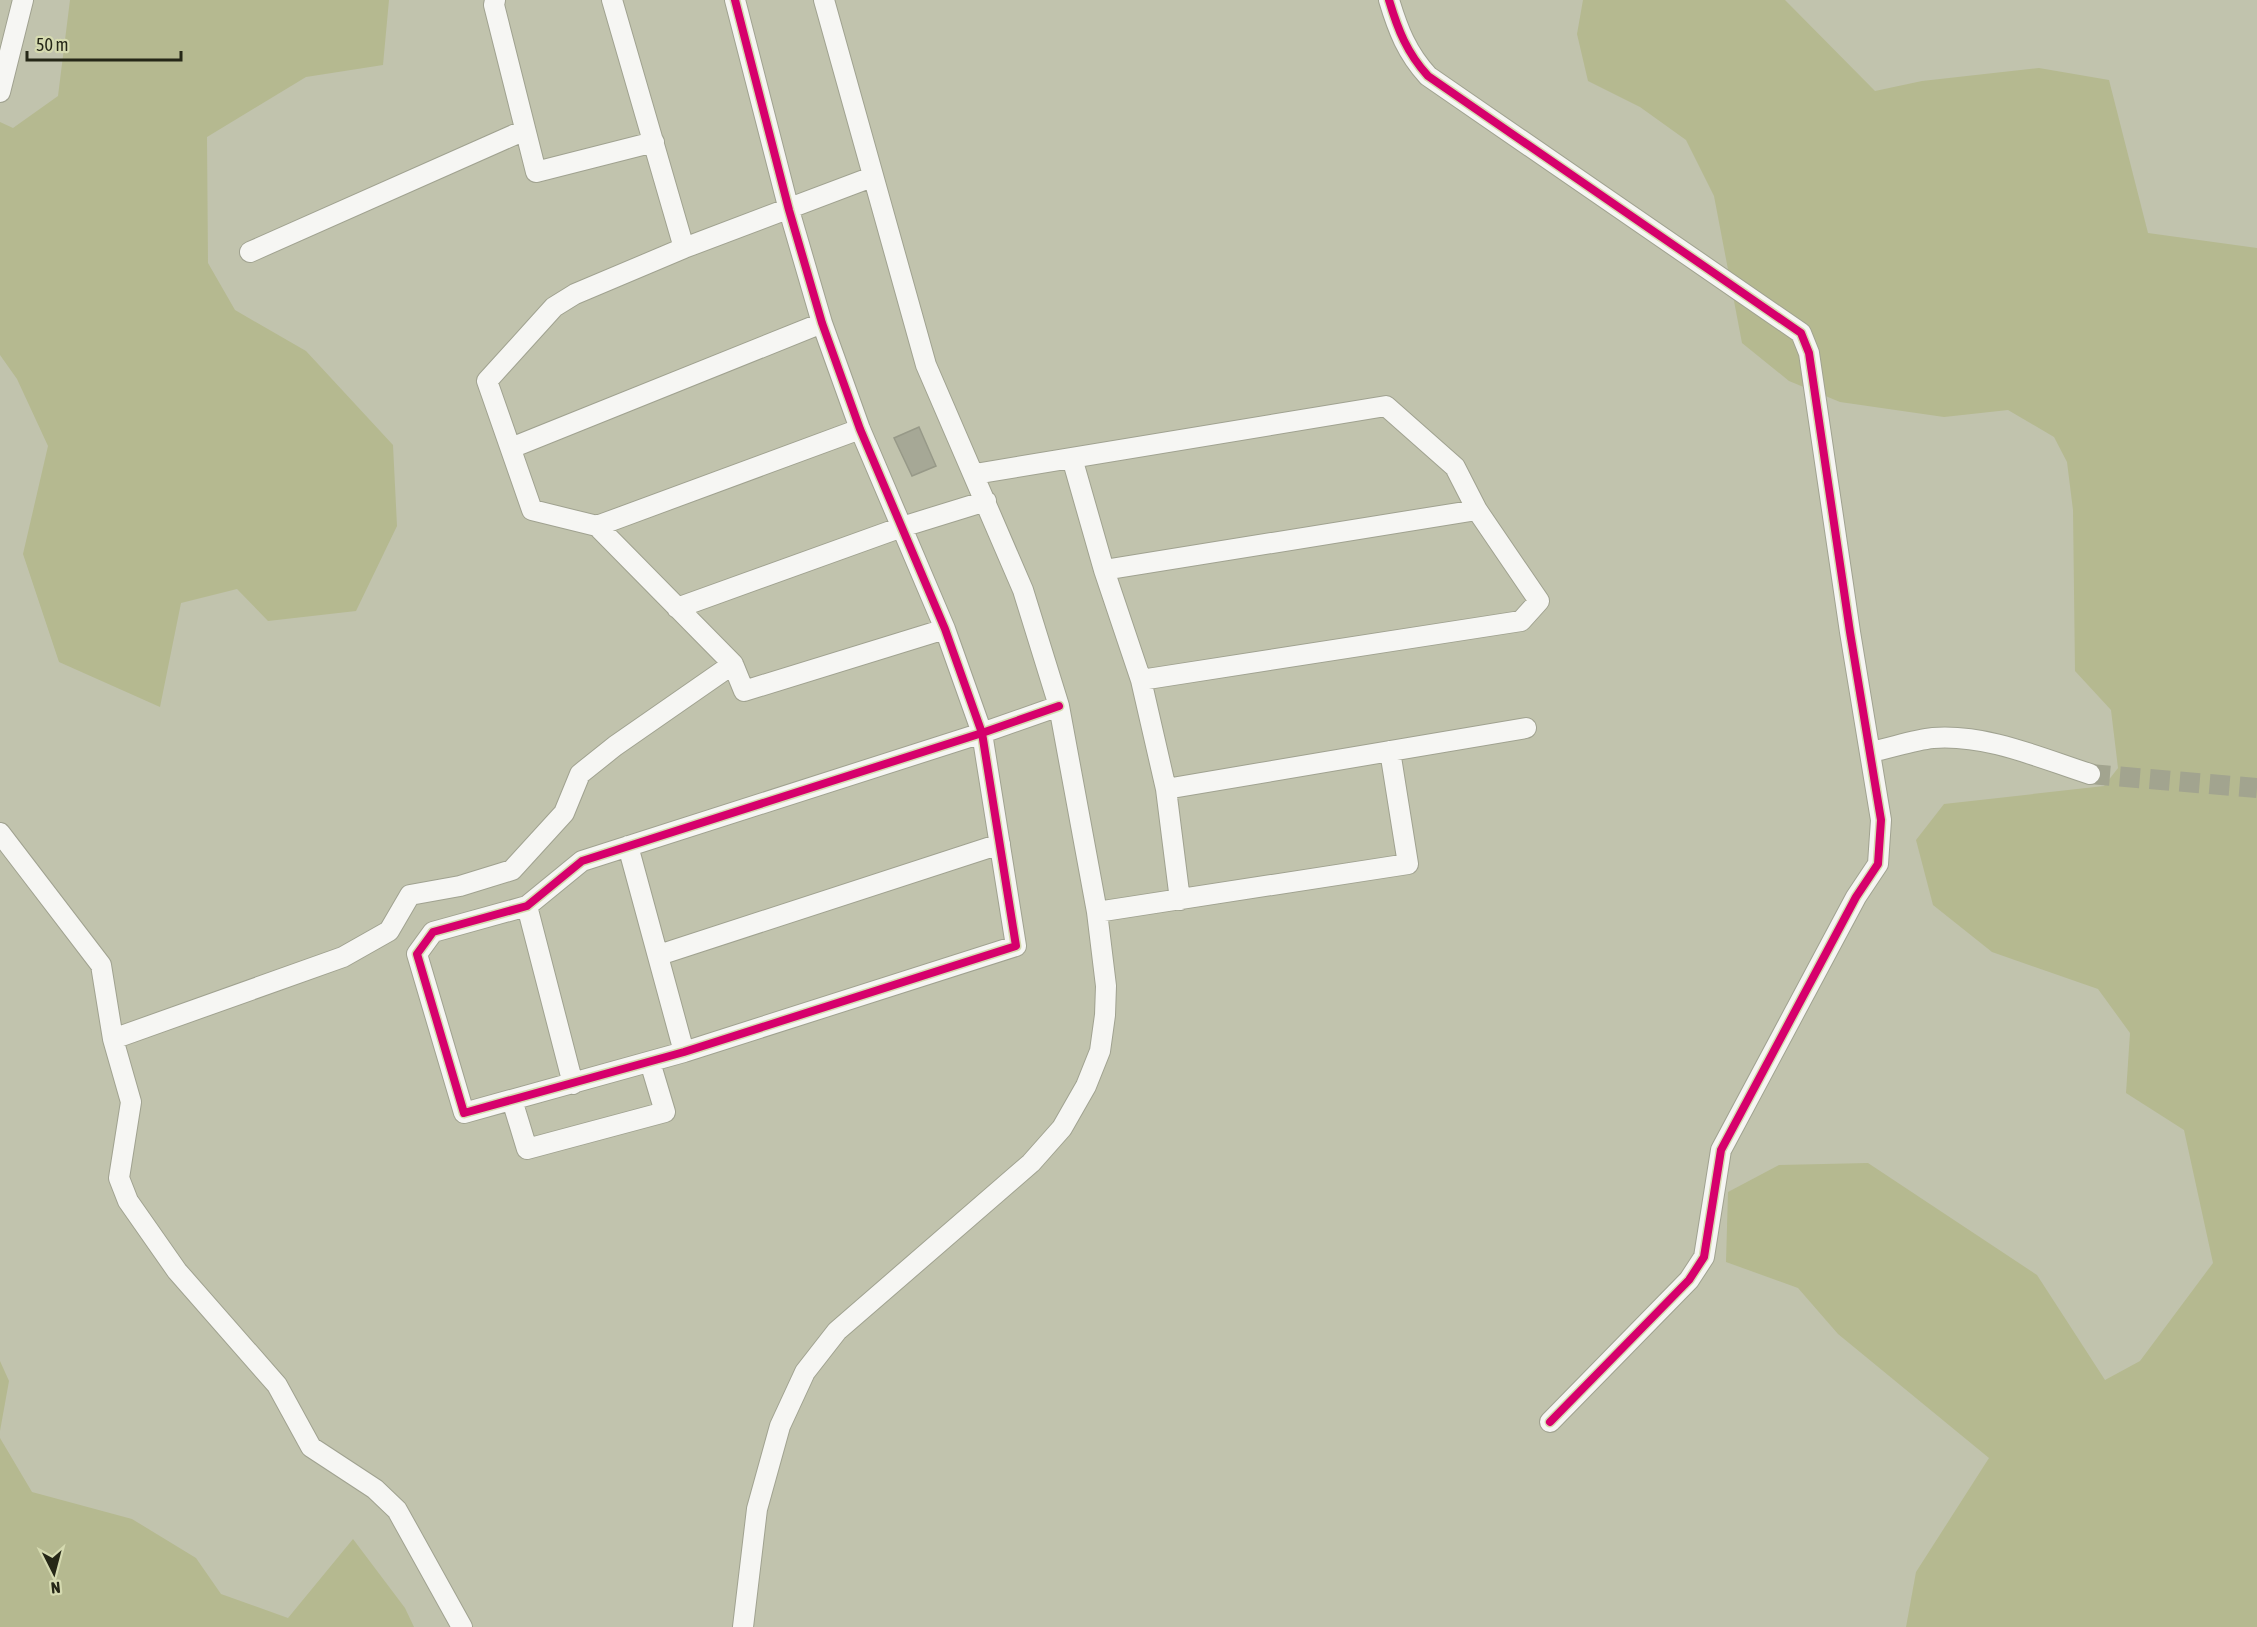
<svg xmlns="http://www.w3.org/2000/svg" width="2257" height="1627" font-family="'Asap Condensed',sans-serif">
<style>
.green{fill:#b5b990}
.building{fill:#a6a896;stroke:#979988;stroke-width:1.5}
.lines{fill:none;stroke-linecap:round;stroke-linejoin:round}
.minor-tunnel{stroke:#a2a48f;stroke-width:20;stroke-dasharray:20 10;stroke-linecap:butt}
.minor-casing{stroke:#a0a290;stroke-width:22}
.minor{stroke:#f6f6f3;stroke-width:20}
.cycleway-casing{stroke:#d5dab0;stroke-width:11}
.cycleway{stroke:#d6006c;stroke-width:8}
</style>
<rect width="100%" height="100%" fill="#c1c3ad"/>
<!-- green -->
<path class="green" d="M70 0H389L383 65 306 77 207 137 208 263 235 310 306 351 393 445 397 526 356 611 268 621 237 589 181 603 160 707 59 662 23 554 48 446 17 379 0 355V122L13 128 58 96Z
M1583 0H1785L1875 91 1922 81 2039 68 2109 80 2148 233 2257 248V1627H1906L1916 1572 1989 1458 1838 1334 1798 1288 1726 1262 1728 1192 1779 1165 1868 1163 2037 1275 2105 1380 2140 1361 2213 1263 2184 1130 2126 1093 2130 1033 2098 989 1992 952 1933 905 1916 840 1944 804 2104 786 2118 768 2111 710 2075 671 2073 510 2067 462 2054 437 2008 410 1944 417 1840 402 1789 381 1742 343 1714 196 1686 140 1640 107 1588 81 1577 34Z
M0 1361 9 1381 0 1431Z
M0 1438 32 1492 132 1519 196 1558 221 1594 288 1618 353 1539 405 1608 414 1627H0Z"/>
<!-- building -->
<path class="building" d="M919 427 936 466 912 476 894 438Z"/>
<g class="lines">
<!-- minor-tunnel -->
<path class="minor-tunnel" d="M2090 774 2257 788"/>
<!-- minor casing -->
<g class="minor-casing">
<path id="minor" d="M495 0 494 5 536 172 654 142
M612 0 684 248
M735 0 789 210 822 323 860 429 945 629 982 733 1016 946 684 1052 464 1113 417 954 433 932 527 906 582 861 982 733 1059 706
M1389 0C1398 30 1407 53 1428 76L1801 333 1809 353 1850 632 1881 820 1878 864 1856 897 1721 1150 1704 1257 1689 1280 1550 1422
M0 92 23 0
M250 252 525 130
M860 429 597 526 532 510 487 381 554 307 575 294 684 248 872 177
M511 448 822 323
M1072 458 1104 570 1141 680 1166 789 1180 900
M975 474 1386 406 1455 467 1477 510 1539 601 1521 621 1141 680
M597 526 733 664 744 691 945 629
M1104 570 1477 510
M677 608 902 527 986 501
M1870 752C1891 748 1913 740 1933 738 1987 734 2040 758 2090 774
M1166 789 1526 728
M0 833 101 965 113 1039 131 1102 119 1178 128 1201 177 1271 277 1385 311 1447 375 1489 397 1510 462 1627
M628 846 684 1052
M527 906 573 1084
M1097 912 1408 864 1390 751
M659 955 1000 844
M113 1039 343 957 389 931 410 895 460 886 512 870 564 813 580 774 615 746 733 664
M512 1100 527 1149 665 1112 650 1062
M743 1627 757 1509 780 1426 805 1372 837 1331 1031 1163 1062 1128 1086 1086 1100 1051 1105 1015 1106 986 1097 912 1059 706 1023 590 926 365 824 0"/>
</g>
<!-- minor -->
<use href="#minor" class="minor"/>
<!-- cycleway casing -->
<g class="cycleway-casing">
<path id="cycleway" d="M735 0 789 210 822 323 860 429 945 629 982 733 1016 946 684 1052 464 1113 417 954 433 932 527 906 582 861 982 733 1059 706
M1389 0C1398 30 1407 53 1428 76L1801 333 1809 353 1850 632 1881 820 1878 864 1856 897 1721 1150 1704 1257 1689 1280 1550 1422"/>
</g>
<!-- cycleway -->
<use href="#cycleway" class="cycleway"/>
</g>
<!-- north arrow -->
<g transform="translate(54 1573) rotate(174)" stroke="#d5dab0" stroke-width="4.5" paint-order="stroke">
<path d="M0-4.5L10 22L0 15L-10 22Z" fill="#252717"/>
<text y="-9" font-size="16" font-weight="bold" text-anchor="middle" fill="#252717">N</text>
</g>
<!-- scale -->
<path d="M27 51v9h154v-9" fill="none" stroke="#252717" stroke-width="3"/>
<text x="36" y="51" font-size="18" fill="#252717" stroke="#d5dab0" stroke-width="4.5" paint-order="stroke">50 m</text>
</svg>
